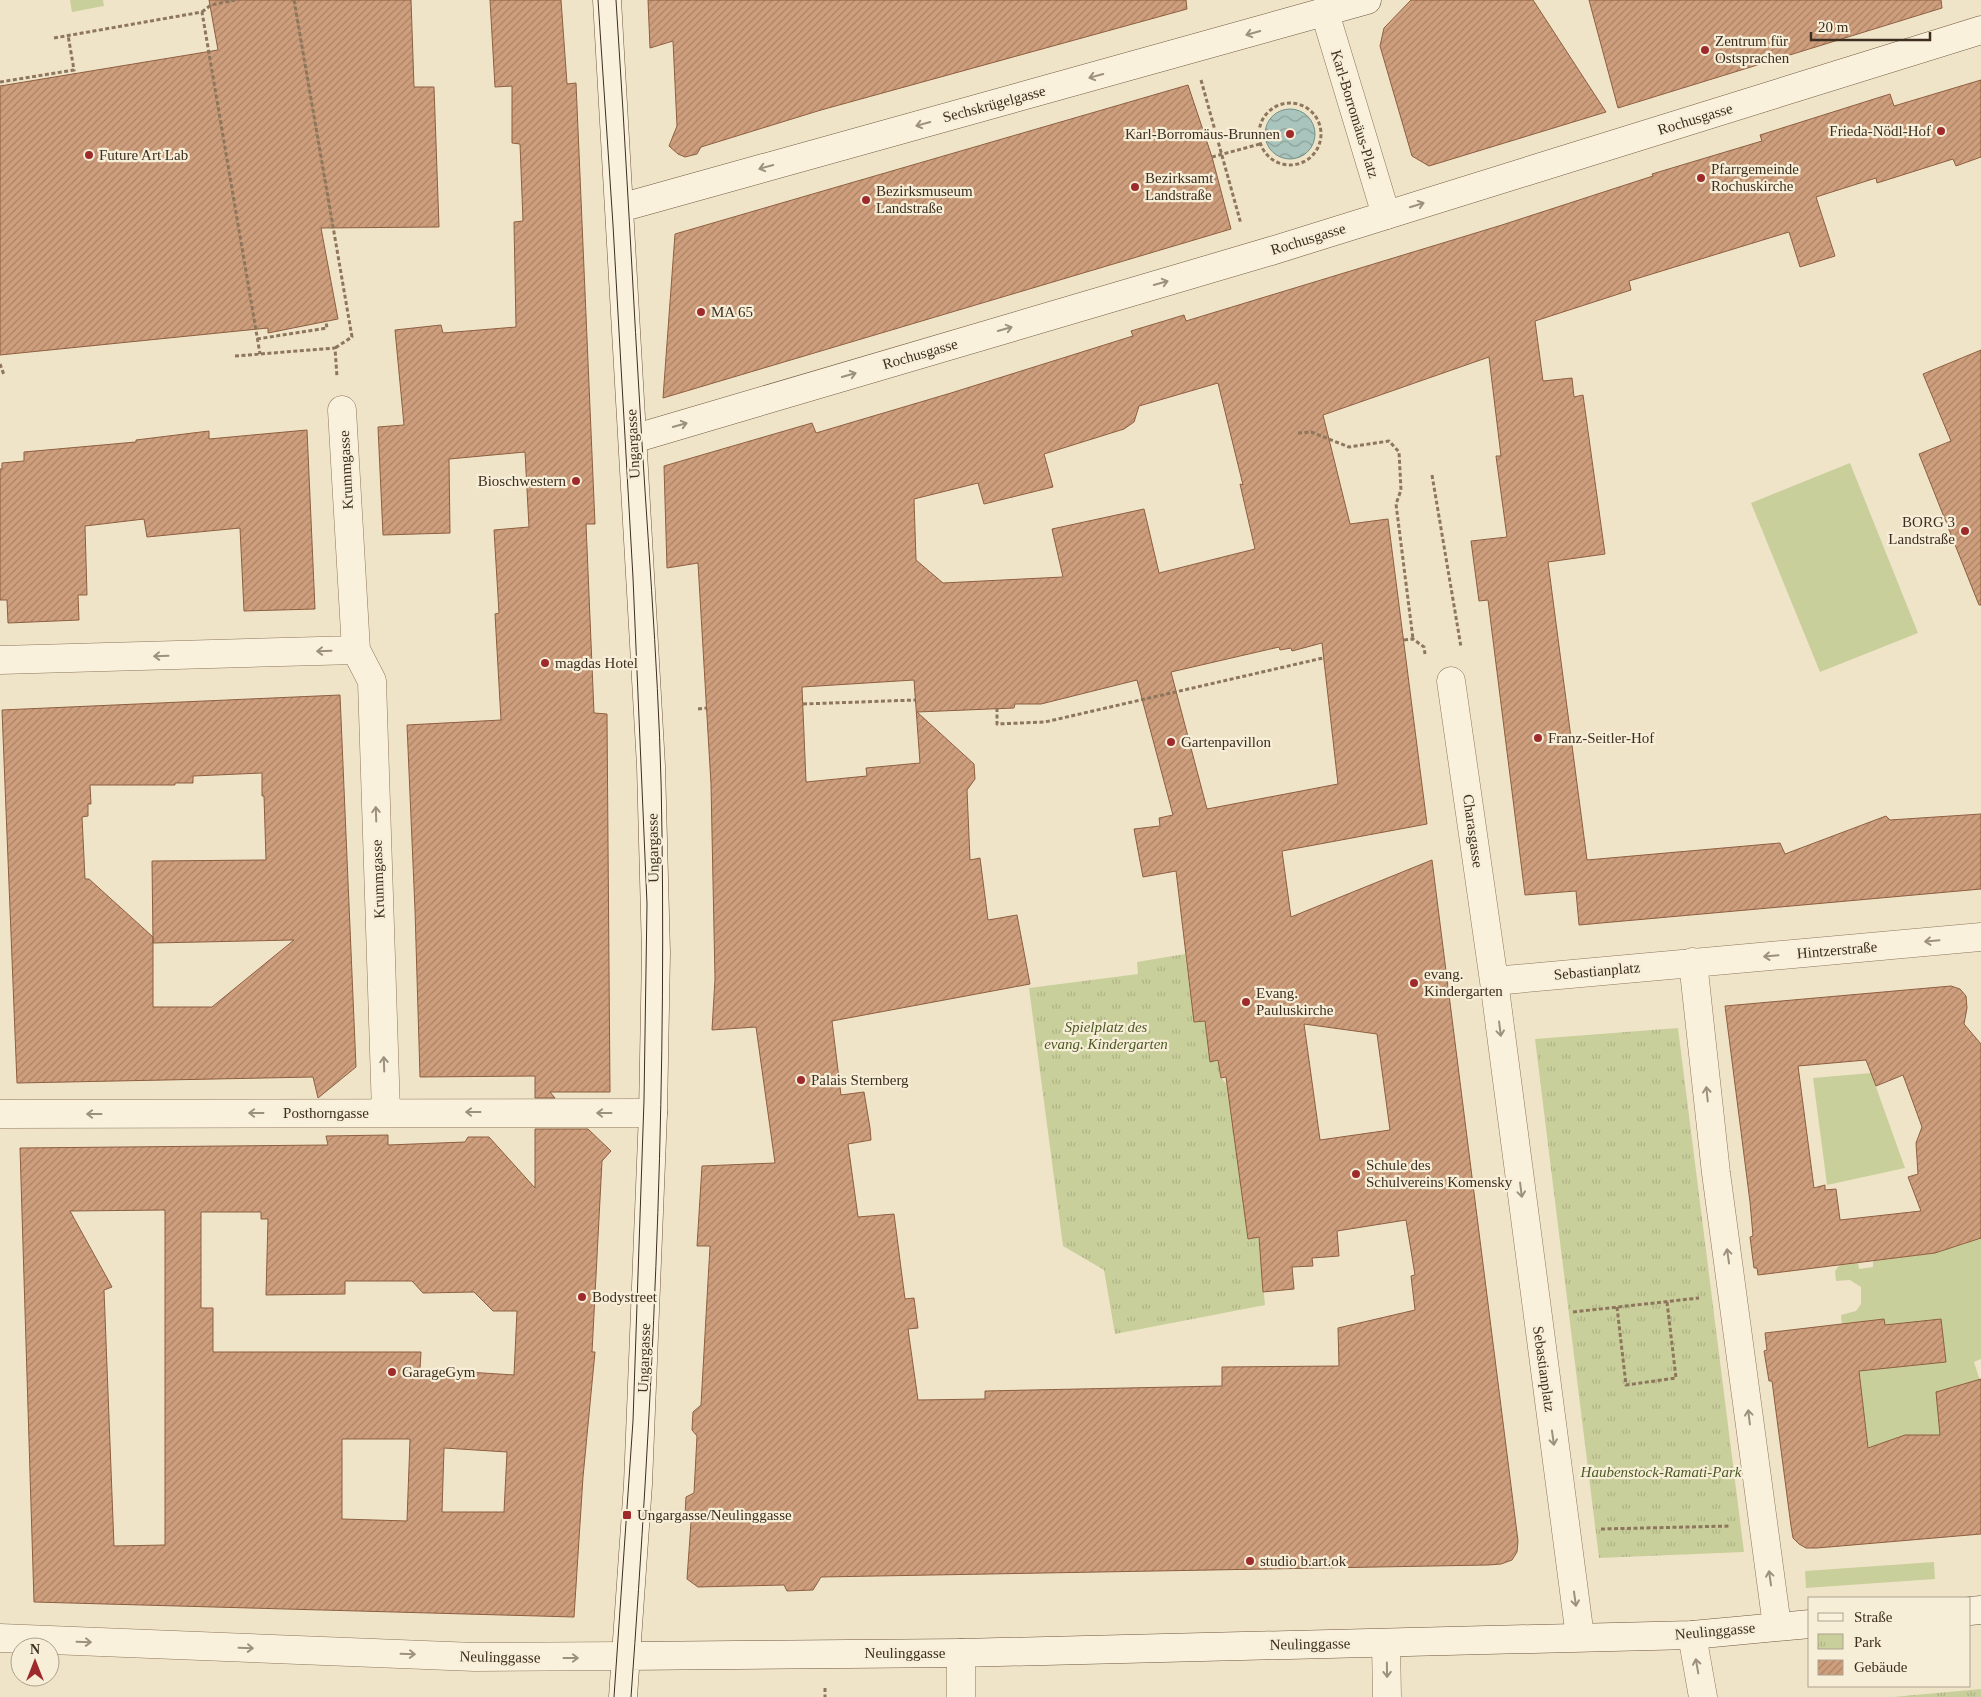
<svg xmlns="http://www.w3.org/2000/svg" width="1981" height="1697" font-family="Georgia,serif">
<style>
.green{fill:#c9cf9b}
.park{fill:url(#park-tufts)}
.water{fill:url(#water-waves);stroke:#6f938a}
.building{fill:url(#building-hatch);stroke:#8d5f41;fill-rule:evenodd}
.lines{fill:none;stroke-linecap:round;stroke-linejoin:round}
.street-casing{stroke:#8d765c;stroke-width:29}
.secondary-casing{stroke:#6f573f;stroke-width:29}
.path{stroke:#8d765c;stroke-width:3;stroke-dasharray:4 2.5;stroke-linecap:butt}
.street{stroke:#faf1dc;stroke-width:28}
.secondary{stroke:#faf1dc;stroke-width:28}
.tram{stroke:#3d2e20;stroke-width:1}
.oneway{stroke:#9c907e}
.poi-dot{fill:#9e2a2b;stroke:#f7eed8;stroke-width:2}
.labels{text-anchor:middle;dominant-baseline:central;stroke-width:4.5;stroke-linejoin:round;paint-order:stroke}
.poi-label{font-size:15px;fill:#3d2e20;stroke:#f7eed8;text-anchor:start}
.street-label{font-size:15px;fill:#3d2e20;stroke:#f7eed8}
.park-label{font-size:15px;font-style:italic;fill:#4d5a26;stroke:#f7eed8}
</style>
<defs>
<pattern id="park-tufts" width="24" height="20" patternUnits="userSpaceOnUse" patternTransform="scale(1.25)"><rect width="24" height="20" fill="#c9cf9b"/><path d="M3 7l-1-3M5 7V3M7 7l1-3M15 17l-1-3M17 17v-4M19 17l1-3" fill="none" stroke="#aeb285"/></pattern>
<pattern id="water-waves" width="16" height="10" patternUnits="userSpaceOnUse" patternTransform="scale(1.25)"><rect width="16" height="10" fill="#a9c4bc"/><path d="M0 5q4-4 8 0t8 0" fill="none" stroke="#8ba098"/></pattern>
<pattern id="building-hatch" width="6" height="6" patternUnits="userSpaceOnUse" patternTransform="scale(1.25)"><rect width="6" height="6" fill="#cf9f7d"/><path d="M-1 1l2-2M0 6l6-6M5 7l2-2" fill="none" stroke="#a98266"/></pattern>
</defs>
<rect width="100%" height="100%" fill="#f0e4c8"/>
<!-- green -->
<path class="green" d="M70 0H103L104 6 72 12Z
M1850 463 1918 633 1820 672 1751 503Z
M1871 1073 1905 1168 1827 1185 1813 1078Z
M1981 1238V1359L1974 1362 1981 1384 1941 1449 1917 1437 1905 1435 1897 1437 1894 1443 1869 1453 1858 1371 1915 1365 1885 1325 1884 1319 1867 1321 1868 1327 1842 1325 1841 1315 1856 1311 1861 1304V1287L1850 1280 1836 1281 1835 1271 1840 1264 1858 1262 1859 1269 1873 1267V1261L1936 1253Z
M1934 1562 1935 1579 1806 1588 1805 1571Z"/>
<!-- park -->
<path class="park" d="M1185 954 1194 1022 1205 1021 1210 1062 1218 1060 1221 1078 1255 1114 1232 1118 1248 1238 1259 1237 1265 1305 1115 1334 1104 1270 1063 1246 1029 988 1138 974 1137 962Z
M1678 1028 1744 1552 1599 1558 1535 1039Z
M1981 1689V1697H1893Z"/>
<!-- water -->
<path class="water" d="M1265 134a25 25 0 1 1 50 0a25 25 0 1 1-50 0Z"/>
<!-- building -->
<path class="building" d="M209 0H411L414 87H434L439 227 321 228 338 319 268 333V328L0 355V86L218 50Z
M490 0H561L567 84 576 83 595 524H586L594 713 607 714 610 1092H550L555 1098H535V1076L420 1077 415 910 407 725 501 720 495 614 499 613 494 530 529 527 525 452 449 459 450 533 383 535 378 427 404 425 395 330 441 325 443 333 516 327 514 222 523 221 520 144 512 143V86L495 87Z
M648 0H1186L1187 9 821 110 701 147 697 154 685 157 678 154 669 146 677 126 673 41 650 48Z
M1411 0H1533L1606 112 1429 166 1412 156 1380 46 1384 28Z
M1589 0H1941L1942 8 1618 108Z
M1981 80V157L1956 166 1953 159 1877 183 1876 178 1816 197 1835 256 1800 267 1789 232 1629 281 1631 290 1535 321 1543 381 1572 378 1574 397 1583 395 1605 554 1548 562 1587 860 1780 843 1785 854 1886 816 1890 820 1981 814V889L1579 925 1576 891 1525 895 1488 600 1479 601 1471 541 1507 537 1496 456H1501L1489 357 1323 415 1350 524 1388 519 1427 824 1282 851 1291 917 1432 860 1518 1541 1517 1552 1512 1560 1501 1564 1488 1565 821 1577 813 1590 787 1591 784 1585 698 1587 687 1579 691 1522 685 1515 686 1497 694 1493 697 1436 692 1430 693 1412 701 1405 710 1246H697L702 1166 775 1163 756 1027 712 1030 715 979 711 784 698 563 667 568 664 466 812 423 816 433 951 393 1133 336 1131 331 1184 315 1186 321 1502 225 1653 176 1652 174 1762 141 1760 135 1890 94 1894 106ZM1218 383 1243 485 1240 484 1255 549 1159 573 1144 509 1052 529 1063 577 943 583 916 560 914 499 978 483 984 504 1053 487 1044 454 1124 429 1134 422 1139 406ZM1322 643 1338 784 1207 809 1171 672 1279 647 1280 650 1291 648 1292 651ZM914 680 920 763 866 768 867 776 806 782 802 687ZM1137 680 1173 815 1159 818 1160 826 1134 829 1143 877 1176 871 1194 1022 1205 1021 1210 1062 1218 1060 1221 1078 1226 1077 1248 1239 1259 1237 1263 1292 1294 1289 1292 1267 1313 1266 1312 1258 1339 1256 1337 1231 1406 1220 1415 1275 1411 1276 1415 1310 1338 1328 1339 1366 1222 1367V1386L985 1391V1399L918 1400 908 1329 918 1328 914 1298 905 1299 894 1214 858 1217 848 1144 871 1140 870 1128 864 1092 841 1095 832 1021 1030 984 1017 915 988 920 980 858 970 860 967 790 975 779 974 764 917 712 1014 708 1015 704H1041ZM1304 1024 1377 1034 1390 1130 1320 1140Z
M1188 85 1212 157 1231 229 663 398 675 234Z
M1981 350V605H1979L1919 454 1951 441 1923 374Z
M307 430 315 609 244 611 240 528 147 537 144 519 85 526 87 595H78L79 620 8 623 7 600H0V469H2V463L24 461V452L136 442V440L209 431V439Z
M340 695 356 1067 318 1098 313 1077 17 1083 2 710ZM262 773V796H264L266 860 152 861 153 943 294 940 212 1007H153V937L89 879H85L82 817 88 816V804H91L90 785H175V783H193V776Z
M1951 986 1960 989 1966 996 1967 1008 1964 1024 1981 1044V1238L1935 1253 1758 1275 1757 1268H1754L1750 1237 1753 1236 1750 1202 1725 1006ZM1866 1060 1876 1086 1903 1075 1922 1127 1916 1143 1918 1174 1908 1177 1921 1211 1840 1220 1836 1189 1825 1190V1185L1814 1188 1798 1066Z
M535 1129H588L611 1151 602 1161 592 1352H595L583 1477 574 1617 34 1602 20 1148 328 1145 326 1136 388 1135V1145L465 1142 468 1137H489L535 1188ZM165 1210V1545L114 1546 104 1290 112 1287 70 1211ZM201 1212H261V1219H268L266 1295 345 1294V1281H412L423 1293 474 1292 493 1311H517L514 1375 420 1369 421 1352H213V1308H201ZM342 1439H410L407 1521 342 1519ZM444 1448 507 1452 504 1512H442Z
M1884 1319 1885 1325 1941 1319 1946 1362 1859 1371 1868 1448 1905 1435H1940L1936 1392 1981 1379V1534L1817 1548H1806L1799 1544 1793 1538 1791 1526 1772 1381H1769L1764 1351 1767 1350 1765 1333Z"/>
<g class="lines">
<!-- street casing -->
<g class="street-casing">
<path id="street" d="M1325 13 1386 215
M342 410 356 650
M0 660 356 650 372 681 386 1112
M1451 681 1494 981 1580 1637
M1693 962 1716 1173 1777 1626
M1494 981 1981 937
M0 1114 653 1113
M1692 1635 1703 1697
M0 1638 475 1657 626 1656
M1386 1643 1387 1697
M961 1653V1697"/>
</g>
<!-- secondary casing -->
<g class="secondary-casing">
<path id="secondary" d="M607 0 651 766 656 953 653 1113 638 1484 623 1697
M620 208 1367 0
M633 439 1271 251 1981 30
M1970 1611 1981 1610
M626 1656 961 1653 1692 1635 1810 1624"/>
</g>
<!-- path -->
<path class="path" d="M294 0 352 337 335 348
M202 12 211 5 235 0
M54 38 202 12 260 354
M1201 80 1241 224
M0 82 74 70 68 35
M1259 134a31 31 0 1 1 62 0a31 31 0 1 1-62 0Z
M1212 157 1260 144
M257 339 327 328 326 322
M235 356 335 348 337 377
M0 364 4 375
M1298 433 1311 432 1349 447 1389 441 1399 452 1401 490 1396 504 1413 639
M1432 475 1461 647
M1404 640 1413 639 1424 647 1425 654
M803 704 915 700
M997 708V724L1045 722 1323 658
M698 709 706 708
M1617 1307 1626 1385 1676 1378 1667 1302
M1573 1312 1699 1298
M1601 1529 1730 1526
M825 1688V1697"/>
<!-- street -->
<use href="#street" class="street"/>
<!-- secondary -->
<use href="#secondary" class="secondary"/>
<!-- tram -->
<path class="tram" d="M598 0 613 225 633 578 647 904 644 1100 633 1421 614 1697
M616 0C626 148 633 296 642 443 650 574 661 705 662 835 666 1123 652 1410 631 1697"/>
</g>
<!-- one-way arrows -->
<defs><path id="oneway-shaft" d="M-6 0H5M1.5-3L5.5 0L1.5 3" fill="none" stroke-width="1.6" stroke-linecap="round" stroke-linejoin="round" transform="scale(1.25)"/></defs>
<g class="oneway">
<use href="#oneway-shaft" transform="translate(1253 33) rotate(164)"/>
<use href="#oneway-shaft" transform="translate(1096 76) rotate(165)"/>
<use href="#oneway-shaft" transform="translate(923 124) rotate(165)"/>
<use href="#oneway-shaft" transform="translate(766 167) rotate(165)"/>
<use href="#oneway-shaft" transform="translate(1417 205) rotate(-17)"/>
<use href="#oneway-shaft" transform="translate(1161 283) rotate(-16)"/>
<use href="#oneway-shaft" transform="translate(1005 329) rotate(-16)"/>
<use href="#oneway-shaft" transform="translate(849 375) rotate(-16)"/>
<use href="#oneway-shaft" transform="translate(680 425) rotate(-16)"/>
<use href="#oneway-shaft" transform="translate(324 651) rotate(178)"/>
<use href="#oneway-shaft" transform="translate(161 656) rotate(178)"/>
<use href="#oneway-shaft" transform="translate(376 814) rotate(-92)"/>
<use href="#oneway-shaft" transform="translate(1932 941) rotate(175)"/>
<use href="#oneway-shaft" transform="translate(1771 956) rotate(175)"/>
<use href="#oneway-shaft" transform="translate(1500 1029) rotate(83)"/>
<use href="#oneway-shaft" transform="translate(384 1064) rotate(-92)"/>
<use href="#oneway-shaft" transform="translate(1707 1094) rotate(-96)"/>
<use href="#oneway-shaft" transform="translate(473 1112) rotate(180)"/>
<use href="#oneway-shaft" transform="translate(256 1113) rotate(180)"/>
<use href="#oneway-shaft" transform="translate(604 1113) rotate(-180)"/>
<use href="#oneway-shaft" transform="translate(94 1114) rotate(180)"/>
<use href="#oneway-shaft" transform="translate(1521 1190) rotate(83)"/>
<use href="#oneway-shaft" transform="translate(1728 1256) rotate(-98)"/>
<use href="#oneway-shaft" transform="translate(1749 1417) rotate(-97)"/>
<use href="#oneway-shaft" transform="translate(1553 1438) rotate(82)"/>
<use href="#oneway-shaft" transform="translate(1770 1578) rotate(-98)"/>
<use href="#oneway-shaft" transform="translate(1575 1599) rotate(82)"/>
<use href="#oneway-shaft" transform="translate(84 1642) rotate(2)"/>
<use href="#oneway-shaft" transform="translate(246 1648) rotate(2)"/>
<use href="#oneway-shaft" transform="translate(408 1654) rotate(2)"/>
<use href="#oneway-shaft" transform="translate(571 1658)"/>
<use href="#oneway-shaft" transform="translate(1697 1666) rotate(-100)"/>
<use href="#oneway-shaft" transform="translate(1387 1670) rotate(89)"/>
</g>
<!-- markers -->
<g class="poi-dot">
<circle cx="1705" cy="50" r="5"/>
<circle cx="1941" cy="131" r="5"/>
<circle cx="1290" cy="134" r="5"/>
<circle cx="89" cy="155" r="5"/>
<circle cx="1701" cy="178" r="5"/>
<circle cx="1135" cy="187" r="5"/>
<circle cx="866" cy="200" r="5"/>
<circle cx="701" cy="312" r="5"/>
<circle cx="576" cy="481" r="5"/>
<circle cx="1965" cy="531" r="5"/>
<circle cx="545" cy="663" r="5"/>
<circle cx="1538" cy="738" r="5"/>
<circle cx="1171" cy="742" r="5"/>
<circle cx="1414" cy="983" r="5"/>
<circle cx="1246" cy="1002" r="5"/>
<circle cx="801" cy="1080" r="5"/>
<circle cx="1356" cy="1174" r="5"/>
<circle cx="582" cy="1297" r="5"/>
<circle cx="392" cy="1372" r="5"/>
<rect x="622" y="1510" width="10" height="10" rx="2.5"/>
<circle cx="1250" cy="1561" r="5"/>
</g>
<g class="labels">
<!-- poi labels -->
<g class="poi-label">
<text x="1715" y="41">Zentrum für<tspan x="1715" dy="17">Ostsprachen</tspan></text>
<text x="1931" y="131" text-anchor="end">Frieda-Nödl-Hof</text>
<text x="1280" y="134" text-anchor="end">Karl-Borromäus-Brunnen</text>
<text x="99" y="155">Future Art Lab</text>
<text x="1711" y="169">Pfarrgemeinde<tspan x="1711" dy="17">Rochuskirche</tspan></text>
<text x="1145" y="178">Bezirksamt<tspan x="1145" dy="17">Landstraße</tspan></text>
<text x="876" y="191">Bezirksmuseum<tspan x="876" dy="17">Landstraße</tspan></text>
<text x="711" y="312">MA 65</text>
<text x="566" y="481" text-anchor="end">Bioschwestern</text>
<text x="1955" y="522" text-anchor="end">BORG 3<tspan x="1955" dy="17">Landstraße</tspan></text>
<text x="555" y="663">magdas Hotel</text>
<text x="1548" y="738">Franz-Seitler-Hof</text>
<text x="1181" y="742">Gartenpavillon</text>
<text x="1424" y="974">evang.<tspan x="1424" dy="17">Kindergarten</tspan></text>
<text x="1256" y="993">Evang.<tspan x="1256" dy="17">Pauluskirche</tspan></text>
<text x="811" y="1080">Palais Sternberg</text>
<text x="1366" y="1165">Schule des<tspan x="1366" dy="17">Schulvereins Komensky</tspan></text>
<text x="592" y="1297">Bodystreet</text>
<text x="402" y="1372">GarageGym</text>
<text x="637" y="1515">Ungargasse/Neulinggasse</text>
<text x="1260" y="1561">studio b.art.ok</text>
</g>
<!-- street labels -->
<g class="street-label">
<text transform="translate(994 104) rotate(-15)">Sechskrügelgasse</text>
<text transform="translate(1355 114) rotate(73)">Karl-Borromäus-Platz</text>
<text transform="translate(1695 119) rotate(-17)">Rochusgasse</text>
<text transform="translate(1308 239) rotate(-17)">Rochusgasse</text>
<text transform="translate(920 354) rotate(-16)">Rochusgasse</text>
<text transform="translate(633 444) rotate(-93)">Ungargasse</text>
<text transform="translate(346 470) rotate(-93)">Krummgasse</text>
<text transform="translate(1473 831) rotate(82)">Charasgasse</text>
<text transform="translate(653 848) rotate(-91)">Ungargasse</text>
<text transform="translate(378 879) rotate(-92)">Krummgasse</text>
<text transform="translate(1837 950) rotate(-5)">Hintzerstraße</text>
<text transform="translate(1597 971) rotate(-5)">Sebastianplatz</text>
<text x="326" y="1113">Posthorngasse</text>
<text transform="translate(644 1358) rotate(-88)">Ungargasse</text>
<text transform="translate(1544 1369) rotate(82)">Sebastianplatz</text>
<text transform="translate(1715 1631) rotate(-5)">Neulinggasse</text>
<text transform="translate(1310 1644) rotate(-1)">Neulinggasse</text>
<text x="905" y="1653">Neulinggasse</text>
<text transform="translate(500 1657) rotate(1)">Neulinggasse</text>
</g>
<!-- park labels -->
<g class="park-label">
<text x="1106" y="1027">Spielplatz des<tspan x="1106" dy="17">evang. Kindergarten</tspan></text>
<text x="1661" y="1472">Haubenstock-Ramati-Park</text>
</g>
</g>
<!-- legend -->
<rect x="1808" y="1597" width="162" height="90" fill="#f7eed8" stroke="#ada18e"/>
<rect x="1818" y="1613" width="25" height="8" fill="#faf1dc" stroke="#ada18e"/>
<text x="1854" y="1622" font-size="15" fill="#3d2e20">Straße</text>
<rect x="1818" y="1634" width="25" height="15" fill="url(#park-tufts)" stroke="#ada18e"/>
<text x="1854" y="1647" font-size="15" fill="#3d2e20">Park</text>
<rect x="1818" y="1660" width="25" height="15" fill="url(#building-hatch)" stroke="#ada18e"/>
<text x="1854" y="1672" font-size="15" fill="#3d2e20">Gebäude</text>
<!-- north arrow -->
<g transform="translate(35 1662)"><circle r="24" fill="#f7eed8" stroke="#ada18e"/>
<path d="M0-4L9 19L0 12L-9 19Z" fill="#9e2a2b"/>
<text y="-8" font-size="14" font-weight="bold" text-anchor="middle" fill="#3d2e20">N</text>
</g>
<!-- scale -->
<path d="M1811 32v8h119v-8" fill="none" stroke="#3d2e20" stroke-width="2.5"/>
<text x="1818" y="32" font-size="15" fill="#3d2e20" stroke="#f7eed8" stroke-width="4" paint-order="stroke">20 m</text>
</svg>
